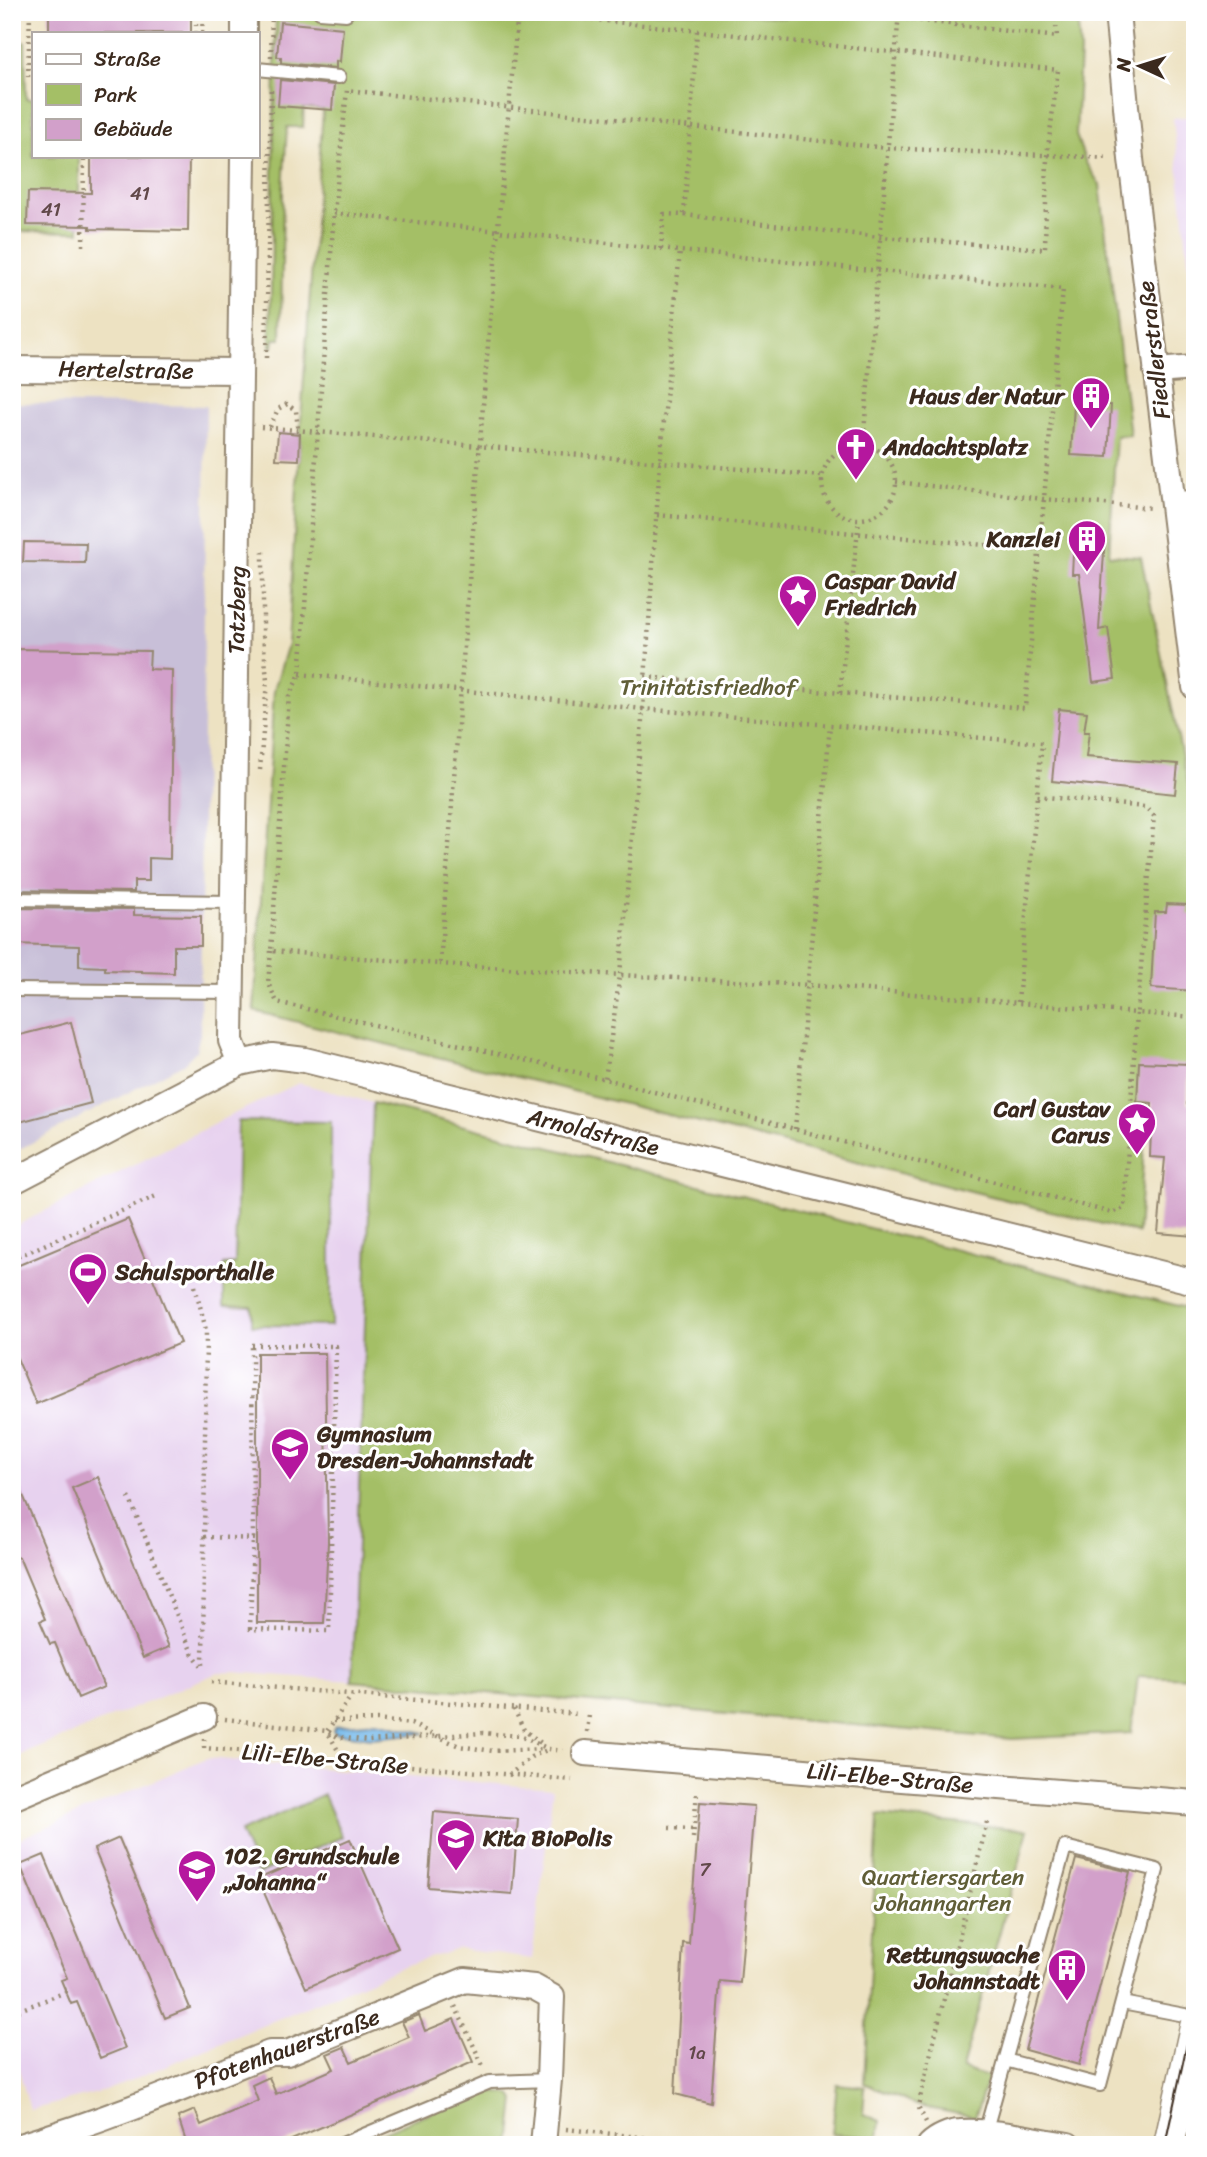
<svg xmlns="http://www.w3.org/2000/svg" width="1207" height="2157" font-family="Sriracha,sans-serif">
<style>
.built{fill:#e7d2ef}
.industrial{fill:#c8bfd8}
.green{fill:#a4bf66;stroke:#707442;stroke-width:2}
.water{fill:#75b9eb;stroke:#587284;stroke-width:2}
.building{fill:#d2a0ca}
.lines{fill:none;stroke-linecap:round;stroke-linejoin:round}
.service-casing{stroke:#948670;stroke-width:16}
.minor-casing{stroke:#948670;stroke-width:28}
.tertiary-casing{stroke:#948670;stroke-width:33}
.path{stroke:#948670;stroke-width:4.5;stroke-dasharray:2 5;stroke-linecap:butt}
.service{stroke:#fff;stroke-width:12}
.minor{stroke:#fff;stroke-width:24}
.tertiary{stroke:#fff;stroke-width:30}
.tram{stroke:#3b2a1e;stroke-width:2}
.labels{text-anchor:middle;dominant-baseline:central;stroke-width:6;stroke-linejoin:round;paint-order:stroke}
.number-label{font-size:19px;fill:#614849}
.street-label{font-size:23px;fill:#3b2a1e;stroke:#fff}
.poi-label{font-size:23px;font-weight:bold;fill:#3b2a1e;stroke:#fff;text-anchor:start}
.park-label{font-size:23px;fill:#605e37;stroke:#fff}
</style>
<rect width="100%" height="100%" fill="#fff"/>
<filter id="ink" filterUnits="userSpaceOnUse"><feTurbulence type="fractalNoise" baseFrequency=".0143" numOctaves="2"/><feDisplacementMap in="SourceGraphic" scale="14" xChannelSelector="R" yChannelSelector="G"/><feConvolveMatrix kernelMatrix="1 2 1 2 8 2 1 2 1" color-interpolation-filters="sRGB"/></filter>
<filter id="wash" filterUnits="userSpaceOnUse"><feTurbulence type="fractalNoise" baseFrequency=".00686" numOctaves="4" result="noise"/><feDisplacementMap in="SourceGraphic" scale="28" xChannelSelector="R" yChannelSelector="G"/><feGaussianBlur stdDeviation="1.57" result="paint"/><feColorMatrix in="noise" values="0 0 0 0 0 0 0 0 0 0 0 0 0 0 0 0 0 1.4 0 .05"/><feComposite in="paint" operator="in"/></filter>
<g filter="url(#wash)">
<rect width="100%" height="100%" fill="#ede2c2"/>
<!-- built -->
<path class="built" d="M1195 116V323L1173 118Z
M299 1083 373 1103 352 1681 233 1672 217 1673 19 1756 12 1738V1228L227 1117Z
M207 1758 553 1789 532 1959 459 1949 409 1964 105 2091 30 2110 12 2045V1842Z"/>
<!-- industrial -->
<path class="industrial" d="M12 403 206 406 200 1034 196 1051 183 1064 12 1153Z"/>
<!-- green -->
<path class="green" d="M276 12H730L786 18 787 12H1077L1080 51 1076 135 1086 163 1100 185 1130 435 1116 436 1109 555 1141 557 1195 819V990L1189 1064 1147 1103 1138 1233 254 1011 274 690 288 644 300 434 323 110 304 108 303 127H287L283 190 281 339H274L273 347H270Z
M12 42H25L26 99H33V156H79V232L12 231Z
M373 1103 1195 1310V1678L1138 1676 1131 1733 1012 1739 352 1681Z
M238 1121 331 1122V1326L252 1325V1307L224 1306V1265L235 1264Z
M324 1795 342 1837 258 1874 240 1832Z
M878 1816 1028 1830 962 2069 988 2077 975 2117 918 2106 864 2083Z
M837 2084 865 2087 863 2114 880 2121 878 2138 832 2134Z
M481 2091 511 2094 515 2100 510 2145H353Z"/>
<!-- water -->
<path class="water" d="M376 1722 425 1733 371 1738 335 1733 333 1730 335 1726Z"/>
<g id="blocks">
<!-- building -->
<path class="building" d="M49 12H191V33H49Z
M280 22 343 28 340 62 336 61V68L281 63V57H277Z
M280 80 334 85 332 110 278 106Z
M91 156H189L188 231 90 229V226L27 225 28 192 91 193Z
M1074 404 1111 405 1108 457 1071 455Z
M278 432 300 434 299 460 276 459Z
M1074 535 1105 537 1099 630 1108 628 1115 679 1093 682 1079 574H1072Z
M24 542 86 543 85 563 23 562Z
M12 649 150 651 149 669 172 670 170 859 149 858V881H134V892L12 890Z
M1059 709 1087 712 1084 732H1089L1086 757 1178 764 1175 794 1052 781Z
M1167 904 1188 905V914L1195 915V991L1151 988 1155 912H1166Z
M12 908 134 909V915L201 916V946H174V973L142 972V971L105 970V967L79 966V946L12 944Z
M71 1022 91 1103 12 1124V1037Z
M1139 1062 1189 1064 1187 1104 1195 1105 1194 1236 1158 1233 1165 1158 1150 1157 1152 1103 1137 1102Z
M128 1219 180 1343 36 1404 12 1346V1268Z
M257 1353H325L328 1542 324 1623H257Z
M12 1469 104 1687 78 1698 55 1643 50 1644 40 1621 45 1619 19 1557 12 1559Z
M98 1477 169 1647 143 1658 72 1488Z
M700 1802 754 1806 740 1983 720 1981 711 2103 675 2094 683 1943 689 1944Z
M434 1812 518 1819 512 1894 428 1887Z
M119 1838 190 2008 165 2018 94 1849Z
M350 1839 398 1948 306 1988 258 1879Z
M44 1855 125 2048 100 2058 77 2002 71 2004 61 1980 67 1978 20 1865Z
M1076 1859 1130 1872 1079 2065 1025 2050Z
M419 2015 425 2031 454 2019 473 2062 280 2145H187L178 2117 195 2110 201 2125 258 2101 252 2085 269 2077 276 2094 334 2069 327 2054 344 2047 351 2062 409 2037 402 2022Z"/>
</g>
</g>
<g filter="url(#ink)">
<use href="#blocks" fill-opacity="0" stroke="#948670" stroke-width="2"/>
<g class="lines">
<!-- service casing -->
<g class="service-casing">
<path id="service" d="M320 12 346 14
M257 69 339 77
M1172 498 1195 497
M12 899 233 902
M12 990 232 992
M1122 2003 1195 2017
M985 2133 1065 1847 1157 1870 1100 2085 1005 2060
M340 2145 490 2082 549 2080"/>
</g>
<!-- minor casing -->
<g class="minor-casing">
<path id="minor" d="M1117 12 1131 159 1195 687
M244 33V12
M12 369 240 371
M1156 371 1195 368
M240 1063 231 1041 243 156
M12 1182 240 1063 272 1056 305 1060 1195 1282
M585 1753 1195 1803
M12 1798 204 1717
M23 2145C107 2120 188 2086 270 2053H287L465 1980 534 1987 552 1997 549 2080 543 2145
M930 2145C937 2138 950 2132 960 2132 995 2130 1033 2140 1068 2145"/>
</g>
<!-- tertiary casing -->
<g class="tertiary-casing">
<path id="tertiary" d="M1169 2145 1195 2027"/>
</g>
<!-- path -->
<path class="path" d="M30 12 28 78H33
M518 12C487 329 464 646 440 964L271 951 289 696 300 674 334 213 347 90 886 148 1110 158
M523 12 1058 70 1047 156 1045 249 880 237 684 215
M899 18 1057 37 1055 12
M196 33V12
M202 33 203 12
M271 57 272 12
M334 213 680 251
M83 246 84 156
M661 249 664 214 684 215 697 31
M266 358 271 87
M261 427 821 476
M270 427 278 409 287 404 296 411 298 429
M863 444 899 12
M822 482a37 37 0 1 1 74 0a37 37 0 1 1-74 0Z
M896 482 1043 499 1152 508
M657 515 1039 550
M300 674 643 709 620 975 440 964
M645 677 1025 708 1063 289 680 251 660 463 643 709 830 725
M840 693 859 520
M260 770 267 681 263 635V548
M271 951 268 983 277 1002 605 1079 1112 1213 1124 1208 1137 1013 808 985 620 975 605 1079
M1018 1002 1037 796
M795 1129 830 725 1042 743 1037 796 1145 807 1154 816 1137 1013 1195 1017
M12 1259 156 1196
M195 1286 206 1330 203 1667
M252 1345 336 1346 329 1631 250 1629 253 1539Z
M129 1497 192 1653 202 1666
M204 1537 257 1539
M211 1682 577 1714
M514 1709 524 1730 541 1743
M225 1719 327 1731 338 1737 369 1741 483 1733 520 1736 549 1749 563 1751
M334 1721 377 1720 411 1724 459 1746 493 1751 545 1749
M587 1732 589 1715
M204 1739V1748L572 1780
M344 1761 327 1731 352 1695
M509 1775 531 1757 547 1750
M669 1828 694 1829
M693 1838 697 1792
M455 2006 484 2068
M12 2013 66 1992
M926 2122 918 2106 988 1818
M566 2129 712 2145"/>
<!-- service -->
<use href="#service" class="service"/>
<!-- minor -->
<use href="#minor" class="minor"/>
<!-- tertiary -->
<use href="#tertiary" class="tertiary"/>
<!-- tram -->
<path class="tram" d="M1165 2145 1195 2007"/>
</g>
</g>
<!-- icons -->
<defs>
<g id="building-pin" transform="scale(2.0125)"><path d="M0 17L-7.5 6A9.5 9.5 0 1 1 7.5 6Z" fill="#b5179e" stroke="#fff"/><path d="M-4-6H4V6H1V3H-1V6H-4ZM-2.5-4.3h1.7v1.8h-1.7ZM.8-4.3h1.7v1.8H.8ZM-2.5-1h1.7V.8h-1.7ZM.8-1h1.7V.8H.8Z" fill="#fff"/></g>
<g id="church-pin" transform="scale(2.0125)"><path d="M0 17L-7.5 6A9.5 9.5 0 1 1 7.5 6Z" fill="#b5179e" stroke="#fff"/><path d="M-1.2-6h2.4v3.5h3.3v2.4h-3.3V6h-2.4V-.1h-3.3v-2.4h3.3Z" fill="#fff"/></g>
<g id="sight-pin" transform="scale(2.0125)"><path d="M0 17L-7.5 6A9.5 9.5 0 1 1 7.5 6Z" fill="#b5179e" stroke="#fff"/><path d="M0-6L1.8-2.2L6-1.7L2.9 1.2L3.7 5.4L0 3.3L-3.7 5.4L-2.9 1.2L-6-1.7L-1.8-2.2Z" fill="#fff"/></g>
<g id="stadium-pin" transform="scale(2.0125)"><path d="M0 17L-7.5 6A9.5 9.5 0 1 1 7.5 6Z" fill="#b5179e" stroke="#fff"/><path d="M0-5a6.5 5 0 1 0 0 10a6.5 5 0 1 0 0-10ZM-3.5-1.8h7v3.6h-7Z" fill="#fff"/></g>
<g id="school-pin" transform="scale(2.0125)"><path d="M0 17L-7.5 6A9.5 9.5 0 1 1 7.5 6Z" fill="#b5179e" stroke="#fff"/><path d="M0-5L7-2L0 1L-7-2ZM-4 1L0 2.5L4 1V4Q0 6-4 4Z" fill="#fff"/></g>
</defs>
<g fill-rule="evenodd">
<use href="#building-pin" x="1091" y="396"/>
<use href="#church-pin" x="856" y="447"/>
<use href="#building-pin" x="1087" y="539"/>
<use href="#sight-pin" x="798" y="594"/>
<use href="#sight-pin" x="1137" y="1122"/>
<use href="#stadium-pin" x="88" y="1272"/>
<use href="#school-pin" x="290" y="1447"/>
<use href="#school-pin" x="456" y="1838"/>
<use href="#school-pin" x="197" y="1869"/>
<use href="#building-pin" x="1067" y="1968"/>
</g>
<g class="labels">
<!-- number labels -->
<g class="number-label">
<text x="140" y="193">41</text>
<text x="51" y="209">41</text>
<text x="705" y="1869">7</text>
<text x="697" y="2052">1a</text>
</g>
<!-- street labels -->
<g class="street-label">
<text transform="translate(1154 350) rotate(-97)">Fiedlerstraße</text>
<text transform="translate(126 370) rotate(1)">Hertelstraße</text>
<text transform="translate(237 610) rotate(-89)">Tatzberg</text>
<text transform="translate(593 1132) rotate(14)">Arnoldstraße</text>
<text transform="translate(325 1759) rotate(5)">Lili-Elbe-Straße</text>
<text transform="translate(890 1778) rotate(5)">Lili-Elbe-Straße</text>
<text transform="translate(287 2049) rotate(-20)">Pfotenhauerstraße</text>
</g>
<!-- poi labels -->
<g class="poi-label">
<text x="1064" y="396" text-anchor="end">Haus der Natur</text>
<text x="883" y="447">Andachtsplatz</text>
<text x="1060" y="539" text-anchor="end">Kanzlei</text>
<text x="825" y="581">Caspar David<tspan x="825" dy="26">Friedrich</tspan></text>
<text x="1110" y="1109" text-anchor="end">Carl Gustav<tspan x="1110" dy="26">Carus</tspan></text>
<text x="115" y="1272">Schulsporthalle</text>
<text x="317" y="1434">Gymnasium<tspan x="317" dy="26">Dresden-Johannstadt</tspan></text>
<text x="483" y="1838">Kita BioPolis</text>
<text x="224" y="1856">102. Grundschule<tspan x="224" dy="26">„Johanna“</tspan></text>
<text x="1040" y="1955" text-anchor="end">Rettungswache<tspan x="1040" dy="26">Johannstadt</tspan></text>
</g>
<!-- park labels -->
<g class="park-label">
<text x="708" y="687">Trinitatisfriedhof</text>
<text x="943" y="1877">Quartiersgarten<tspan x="943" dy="26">Johanngarten</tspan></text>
</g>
</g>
<!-- margin -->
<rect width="1207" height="2157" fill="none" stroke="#fff" stroke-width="42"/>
<!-- legend -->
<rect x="32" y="32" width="228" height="126" fill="#ffffff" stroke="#b1aaa5" stroke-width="2"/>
<rect x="46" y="54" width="35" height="10" fill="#ffffff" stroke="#b1aaa5" stroke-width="2"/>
<text x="94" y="66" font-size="21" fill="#3b2a1e">Straße</text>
<rect x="46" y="84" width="35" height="21" fill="#a4bf66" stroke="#b1aaa5" stroke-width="2"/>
<text x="94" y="102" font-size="21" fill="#3b2a1e">Park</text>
<rect x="46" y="119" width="35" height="21" fill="#d2a0ca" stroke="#b1aaa5" stroke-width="2"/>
<text x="94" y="136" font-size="21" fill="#3b2a1e">Gebäude</text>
<!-- north arrow -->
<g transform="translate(1140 66) rotate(274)" stroke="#ffffff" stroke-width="5" paint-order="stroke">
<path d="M0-5L12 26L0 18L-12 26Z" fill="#3b2a1e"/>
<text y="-10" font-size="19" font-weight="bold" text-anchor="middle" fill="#3b2a1e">N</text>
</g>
</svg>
